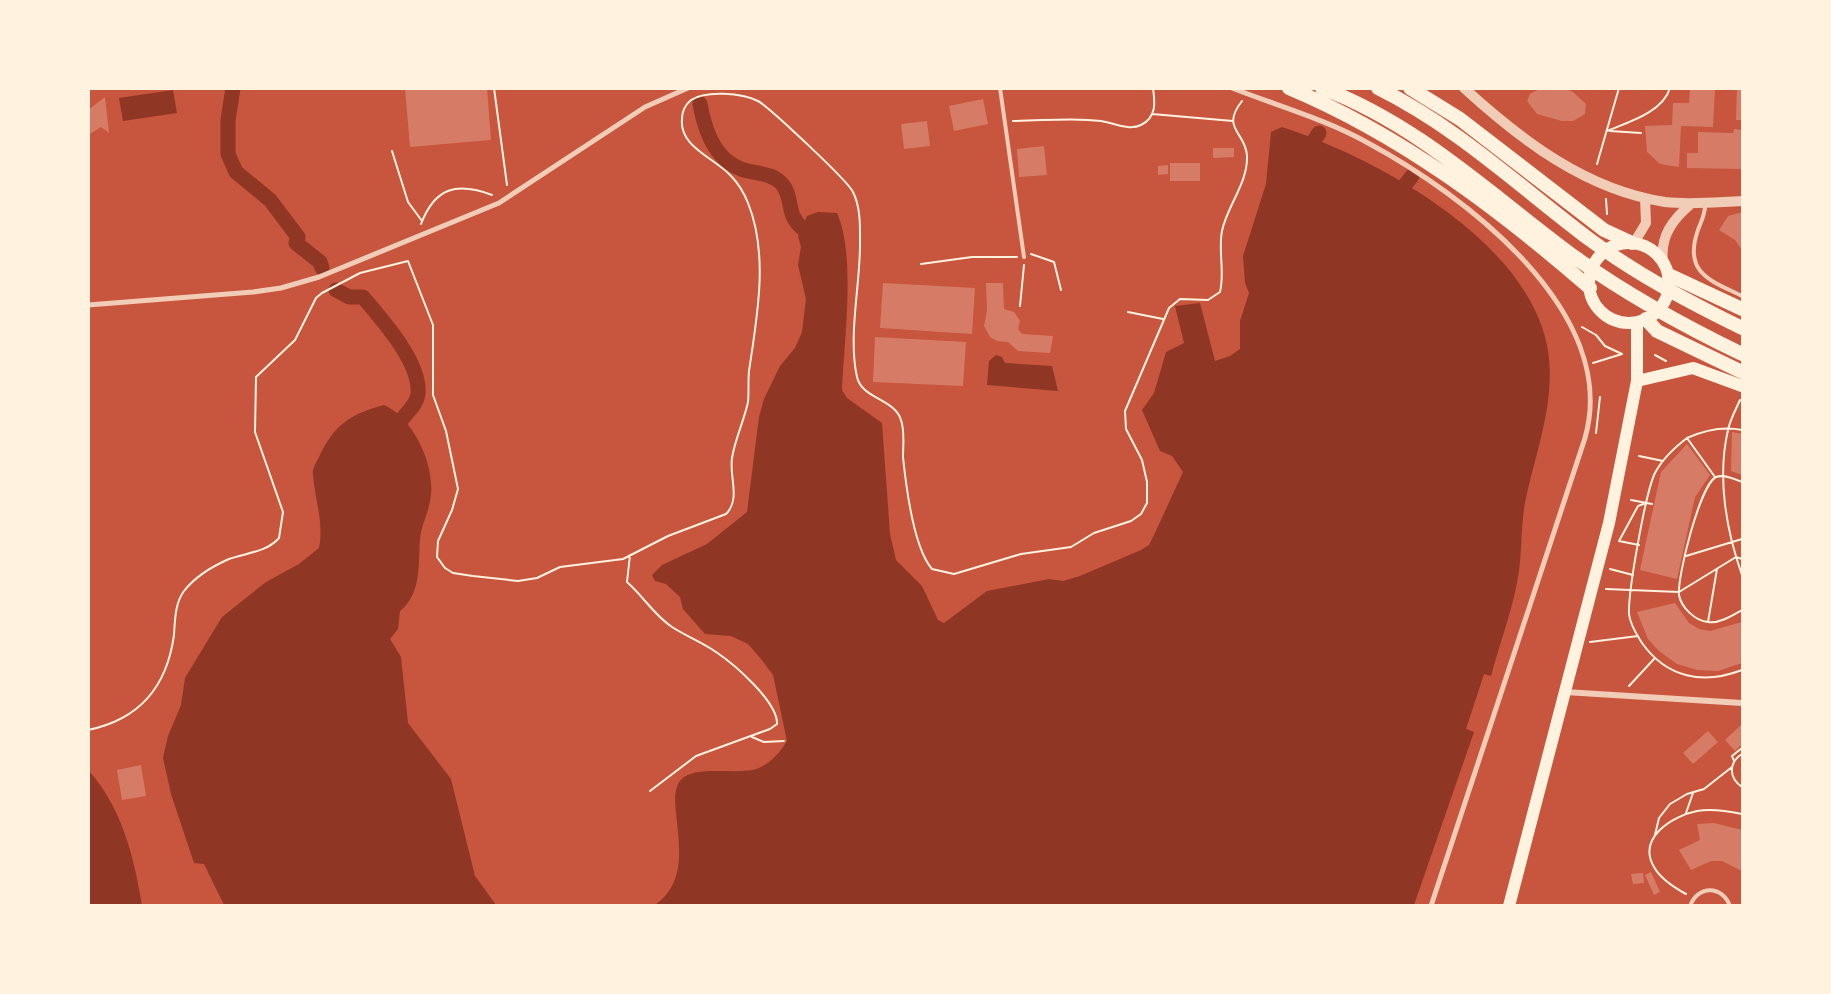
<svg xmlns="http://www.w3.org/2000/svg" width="1831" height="994" font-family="Helvetica,sans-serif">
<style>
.water{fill:#8f3625}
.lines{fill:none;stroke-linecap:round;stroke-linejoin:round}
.canal{stroke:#8f3625;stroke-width:15}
.building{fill:#d67c66}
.path{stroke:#fff3e0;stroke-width:2}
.service{stroke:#f1ccb7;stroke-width:4}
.pedestrian{stroke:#f1ccb7;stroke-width:5}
.minor{stroke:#f1ccb7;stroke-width:6}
.tertiary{stroke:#f1ccb7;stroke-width:10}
.secondary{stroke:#fff3e0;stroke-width:12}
.trunk{stroke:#fff3e0;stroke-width:14}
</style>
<rect width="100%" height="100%" fill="#c8553d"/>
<!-- water -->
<path class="water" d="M173 90 177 113 123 121 119 98Z
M1282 127C1377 158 1531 242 1548 351 1556 403 1535 453 1525 503 1521 525 1522 548 1519 571 1514 606 1500 642 1491 676L1484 674 1466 729 1474 732 1414 905H655C687 882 679 846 676 812 675 803 674 793 678 784 690 761 739 778 761 767 773 761 780 752 787 741L773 675 761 659 748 644 731 636 705 634 683 609 680 597 666 584 655 581 652 575 662 565 707 544 747 512 759 417 764 399 780 366 795 348 802 332 806 299 798 265 801 247 798 236 807 216 818 212 837 213C856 255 844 342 842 390L847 398 882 423 890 534 896 560 922 586 938 620 944 623 987 591 1049 579 1063 581 1080 576 1141 550 1149 545 1155 533 1183 472 1172 456 1160 451 1142 410 1154 393 1166 352 1184 343 1175 306 1200 303 1215 361 1230 356 1240 349V321L1249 293 1245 283 1243 256 1266 184 1271 132Z
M996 355 1002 357 1005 363 1052 366 1058 391 987 385 989 361Z
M384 405C413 418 434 463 431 494 430 510 421 525 420 539 418 564 422 593 400 611L398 629 390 639 401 657 408 723 451 779 475 876 496 905H224L204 864 194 863 171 794 163 758 168 736 181 705 185 678 222 617 266 582 299 564 319 548C324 523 315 500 313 475 312 469 316 463 319 457 334 425 350 414 384 405Z
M89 771C122 808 134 857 142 905H89Z"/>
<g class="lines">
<!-- canal -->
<path class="canal" d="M233 88 228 120V154L236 172 270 200 298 237 296 243 320 262 322 268
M700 104C705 132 716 164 748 171 760 174 773 174 782 184 794 198 785 213 802 228
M1315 139 1319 133
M1405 185 1412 176
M336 290 349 297H363C382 320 421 362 418 394 417 404 409 410 403 418"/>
</g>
<!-- building -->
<path class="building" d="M405 88H487L491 140 410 147Z
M1541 88H1563L1573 92 1586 104 1585 114 1573 121H1562L1537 114 1527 101 1530 94Z
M1690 88H1715L1713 127 1681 126 1679 167 1660 164 1647 152 1645 126 1672 125 1673 103H1689Z
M1737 88H1742V120H1736Z
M105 97 109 133 101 127 88 135V110Z
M983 99 988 124 954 131 949 106Z
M927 121 930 146 904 149 901 124Z
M1734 129 1742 130V169L1687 168V153H1698V132L1733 133Z
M1044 146 1047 175 1019 177 1017 149Z
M1213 148H1234V157L1213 158Z
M1170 163H1200V181H1170Z
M1168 165V174L1158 175V166Z
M1739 213H1742V250L1735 240 1719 230 1728 216Z
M883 283 975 288 972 334 880 328Z
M986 283H1003L1004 309 1014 312 1020 321 1018 329 1022 334 1053 336 1050 353 1018 351 1008 342 997 341 990 337 984 326 987 310Z
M875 337 966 342 963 386 873 382Z
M1732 432 1742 434V475L1731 471Z
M1687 444 1710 475 1695 497 1677 579 1640 570 1661 472Z
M1675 603 1689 623 1699 629 1710 631 1742 622V663L1718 671 1697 670 1677 664 1659 651 1648 639 1637 612Z
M1742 724V744L1735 751 1725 740Z
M1708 731 1718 742 1693 764 1683 753Z
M141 765 146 796 122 800 117 770Z
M1714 823 1742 830V871L1722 861H1711L1691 870 1679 850 1700 840 1697 824Z
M1651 872 1660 892 1654 895 1645 875Z
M1643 873 1644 883 1633 884 1631 874Z"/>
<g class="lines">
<!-- path -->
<path class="path" d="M494 88 507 185
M1152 114 1233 121
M1013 121C1042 121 1072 117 1101 121 1114 123 1129 131 1141 125 1157 117 1155 102 1153 88
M1607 131C1629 122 1663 112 1670 88
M1610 131 1641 133
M392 151 408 202 422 221
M1597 164 1619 88
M1606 199 1607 214
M421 224C435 187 457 182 492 195
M1031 254 1054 262 1061 290
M921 264 972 257H1017
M1020 306 1024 265
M1128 312 1163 319
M1582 327 1596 335 1605 346 1622 354
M1655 355 1666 361
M1593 363 1622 354
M1740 400C1736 409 1730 420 1728 430 1717 477 1726 530 1742 575
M1596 433 1600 397
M1687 438C1705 430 1723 426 1742 430
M1639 456 1663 461
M1715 477 1687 438C1674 448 1661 460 1654 475 1645 497 1628 591 1629 614 1630 625 1637 635 1642 643 1667 678 1703 685 1742 670
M1742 482C1735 479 1724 474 1716 477 1700 485 1677 577 1679 595 1681 607 1695 621 1708 622 1719 624 1733 615 1742 610
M1631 500 1652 504
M1639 545 1619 541 1638 506 1646 503
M630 555 627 582C643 596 654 615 672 627 686 636 703 643 716 652 734 664 778 702 777 724L770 729 696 756 650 791
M1686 556 1742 539
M1610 569 1633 575
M1606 589 1679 592 1736 557 1742 559
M1708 622 1717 569
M1590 642 1638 636
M1629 686 1654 659
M88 730C141 719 167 686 174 635 175 620 175 603 184 591 195 577 213 566 229 559 246 553 267 552 279 538L283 512 255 432 256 377 295 340 316 298 322 293 360 273 408 261 433 325V395L446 431 458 489 452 510 438 541 437 557 445 568 453 573 473 576 518 581 537 578 560 567 623 559 668 536 726 514C741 499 729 477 732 458 735 439 744 421 748 402 749 392 748 381 749 371 757 317 769 255 748 203 744 193 738 183 731 176 715 158 679 147 682 119 682 111 685 105 691 100 706 90 742 93 758 101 769 107 848 181 853 192 861 208 860 228 860 245 860 286 848 337 857 377 862 399 895 399 901 420 905 432 903 445 903 457 906 486 913 547 932 569L954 574 1021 554 1071 547 1094 533 1131 521 1141 514 1147 503V482L1142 460 1126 429 1125 411 1169 308 1180 299 1208 300 1220 292C1225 272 1218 251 1222 231 1227 206 1248 183 1247 156 1246 132 1220 129 1242 101
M752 737 764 742 784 741
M1742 754C1728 763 1729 778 1742 787
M1734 761 1732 756 1742 748
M1686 813 1693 793
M1655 835 1659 818 1670 804 1687 794 1704 789 1732 767
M1686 894C1675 888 1660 878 1654 867 1637 838 1672 816 1697 811 1712 808 1728 811 1742 814"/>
<!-- service -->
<path class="service" d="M1000 88 1024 257
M1705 206C1705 216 1700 223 1697 233 1684 274 1712 281 1742 296
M1690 906C1698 885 1722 885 1730 906"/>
<!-- pedestrian -->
<path class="pedestrian" d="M1232 88C1278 106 1325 119 1368 143 1463 194 1621 312 1585 438L1431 906
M88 305 253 292 281 288 319 277 499 203 645 107 688 88"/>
<!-- minor -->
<path class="minor" d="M1565 692 1742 703"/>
<!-- tertiary -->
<path class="tertiary" d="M1464 88C1521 140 1586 190 1665 202 1691 205 1717 202 1742 201
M1634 243 1646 223 1645 198
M1663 261C1660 236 1673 219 1691 204"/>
<!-- secondary -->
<path class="secondary" d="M1589 283a40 40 0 1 1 80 0a40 40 0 1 1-80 0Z
M1637 381 1693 368 1742 386
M1509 906 1609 523 1637 381V322"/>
<!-- trunk -->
<path class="trunk" d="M1289 88C1401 135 1499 209 1590 288
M1322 88C1420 125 1494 198 1576 258 1629 296 1684 326 1742 354
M1378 88C1457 127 1520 187 1589 239 1638 275 1689 302 1742 328
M1410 88 1460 119 1604 230 1632 243
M1669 275 1742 309
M1646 319 1657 331 1742 372"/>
</g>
<!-- border -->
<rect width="1831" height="994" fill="none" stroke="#fff3e0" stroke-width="180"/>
</svg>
